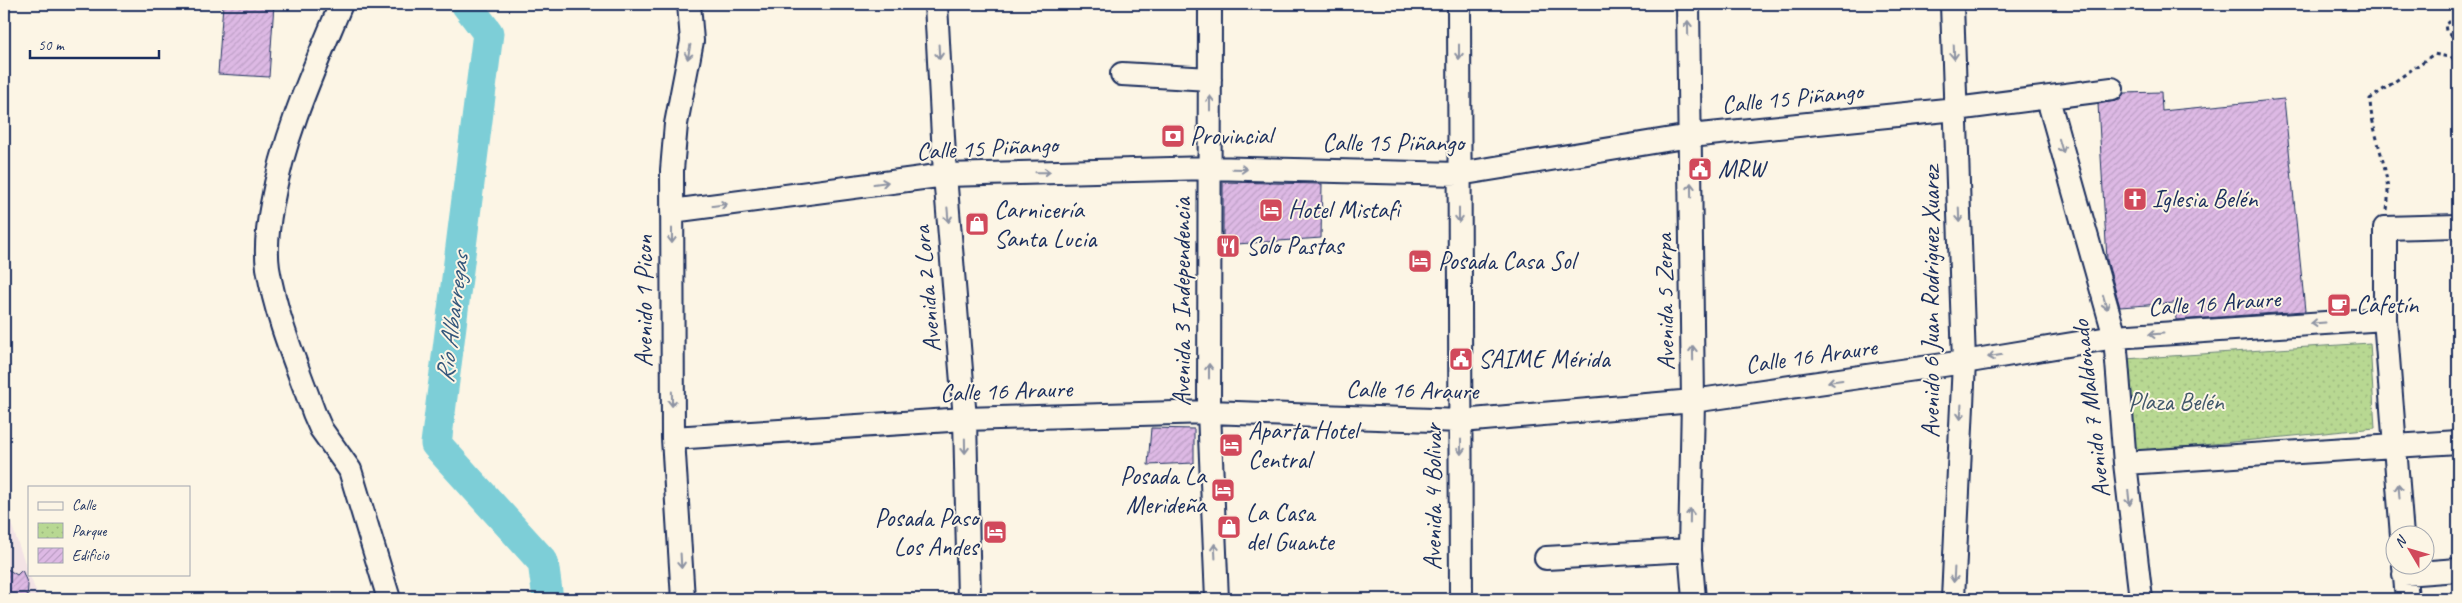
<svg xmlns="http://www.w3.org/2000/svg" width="2462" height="603" font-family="Caveat,sans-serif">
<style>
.built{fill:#f3e3e5}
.park{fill:url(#park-dots);stroke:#6a8478}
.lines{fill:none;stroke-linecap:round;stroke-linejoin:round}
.river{stroke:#7dced7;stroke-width:31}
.building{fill:url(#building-hatch);stroke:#1b2f5e}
.minor-casing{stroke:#1b2f5e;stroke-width:26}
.path{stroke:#1b2f5e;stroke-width:3;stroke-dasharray:4 4;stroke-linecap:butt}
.minor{stroke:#fcf5e5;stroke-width:22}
.oneway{stroke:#8c92a2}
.labels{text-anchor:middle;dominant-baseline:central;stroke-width:4;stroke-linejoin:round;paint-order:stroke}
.street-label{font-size:25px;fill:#1b2f5e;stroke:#fcf5e5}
.poi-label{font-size:25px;fill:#1b2f5e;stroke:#fcf5e5;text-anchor:start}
.park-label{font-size:25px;fill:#42596b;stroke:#fcf5e5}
.water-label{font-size:26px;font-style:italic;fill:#34577c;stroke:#fcf5e5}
</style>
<defs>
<pattern id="park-dots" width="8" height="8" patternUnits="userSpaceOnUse" patternTransform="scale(1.25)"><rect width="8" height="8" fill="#b8d892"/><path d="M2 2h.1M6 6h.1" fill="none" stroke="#9eba80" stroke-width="1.8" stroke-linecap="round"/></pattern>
<pattern id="building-hatch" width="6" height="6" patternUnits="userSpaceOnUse" patternTransform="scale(1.25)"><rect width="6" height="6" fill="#ddb9e4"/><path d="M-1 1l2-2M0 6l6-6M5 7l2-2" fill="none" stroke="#bd9fc6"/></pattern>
</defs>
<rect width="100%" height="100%" fill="#fcf5e5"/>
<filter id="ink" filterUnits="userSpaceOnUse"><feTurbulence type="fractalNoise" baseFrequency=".02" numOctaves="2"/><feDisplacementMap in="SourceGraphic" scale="10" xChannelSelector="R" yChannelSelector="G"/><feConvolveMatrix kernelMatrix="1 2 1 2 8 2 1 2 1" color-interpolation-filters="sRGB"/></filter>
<g filter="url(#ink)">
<!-- built -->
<path class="built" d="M1184 124 1185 145 1164 146 1163 125Z
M4 504 29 574 39 599H4Z"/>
<!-- park -->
<path class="park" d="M2370 343 2375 428 2131 452 2125 359Z"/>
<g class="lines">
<!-- river -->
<path class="river" d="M466 4 488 33 436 444 543 562 548 599"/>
</g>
<!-- building -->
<path class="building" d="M223 4H274L269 77 218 74Z
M2161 92 2162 111 2284 99 2305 311 2176 320 2175 303 2120 307 2107 260 2098 104 2120 100 2124 93Z
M1223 182 1322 184 1321 238 1223 245Z
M1151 428 1194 429V463L1148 465Z
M4 567 17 575 22 570 28 585 27 599H4Z"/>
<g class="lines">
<!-- minor casing -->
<g class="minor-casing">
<path id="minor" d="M341 4C314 69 284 134 272 204 268 225 265 247 268 268 276 318 297 366 314 413L321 429 350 470 389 599
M936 4 945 175 965 419 969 599
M1210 4 1209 412 1217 599
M1459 4 1461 599
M1688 4 1693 401 1690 550 1694 599
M1952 4 1964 362 1953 599
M1122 74 1210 79
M2048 99 2115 337 2125 463 2141 599
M672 211 945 175 1209 168 1459 174 1690 136 1956 109 2112 89
M673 438 965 419 1209 412 1461 421 1693 401 1964 362 2115 337 2385 319
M2125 463 2458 442
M2402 536 2385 319V228L2458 226
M1546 558 1690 550
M2404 566 2407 599
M2404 574 2458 570
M683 599 673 438 672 170 676 124 692 41 689 4"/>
</g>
<!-- path -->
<path class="path" d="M2458 22H2449L2445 24 2446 31 2458 41
M2387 210C2393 172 2371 136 2370 99L2434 54 2458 59"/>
<!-- minor -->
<use href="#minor" class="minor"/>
</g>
<!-- one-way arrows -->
<defs><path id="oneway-shaft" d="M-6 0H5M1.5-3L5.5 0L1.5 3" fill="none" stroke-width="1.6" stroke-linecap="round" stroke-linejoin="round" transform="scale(1.25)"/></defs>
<g class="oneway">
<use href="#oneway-shaft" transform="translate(1688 28) rotate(-91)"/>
<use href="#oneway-shaft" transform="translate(689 52) rotate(101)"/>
<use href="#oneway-shaft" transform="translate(939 52) rotate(87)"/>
<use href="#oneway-shaft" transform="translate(1459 52) rotate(90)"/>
<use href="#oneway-shaft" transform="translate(1954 52) rotate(88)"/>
<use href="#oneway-shaft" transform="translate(1210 103) rotate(-90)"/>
<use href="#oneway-shaft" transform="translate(2061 146) rotate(74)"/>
<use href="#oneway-shaft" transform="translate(1240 169) rotate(1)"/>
<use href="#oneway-shaft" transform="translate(1043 172) rotate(-1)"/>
<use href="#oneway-shaft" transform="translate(881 183) rotate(-8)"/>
<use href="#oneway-shaft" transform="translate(1691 190) rotate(-91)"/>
<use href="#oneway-shaft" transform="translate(720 205) rotate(-8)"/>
<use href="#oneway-shaft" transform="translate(948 215) rotate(85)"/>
<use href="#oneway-shaft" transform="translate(1459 215) rotate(90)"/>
<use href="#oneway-shaft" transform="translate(1959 215) rotate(88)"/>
<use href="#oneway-shaft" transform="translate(672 236) rotate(90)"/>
<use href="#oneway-shaft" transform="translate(2105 302) rotate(74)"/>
<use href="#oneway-shaft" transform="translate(2318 323) rotate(176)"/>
<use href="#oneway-shaft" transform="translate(2156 334) rotate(176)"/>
<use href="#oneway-shaft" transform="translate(1693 353) rotate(-91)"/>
<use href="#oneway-shaft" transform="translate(1995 356) rotate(171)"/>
<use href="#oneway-shaft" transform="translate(1209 371) rotate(-90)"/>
<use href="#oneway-shaft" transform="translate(1835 381) rotate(172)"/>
<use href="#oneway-shaft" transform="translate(672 399) rotate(89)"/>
<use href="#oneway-shaft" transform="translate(1961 412) rotate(93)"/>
<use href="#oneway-shaft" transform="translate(965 446) rotate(89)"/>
<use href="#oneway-shaft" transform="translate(1461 447) rotate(90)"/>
<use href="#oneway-shaft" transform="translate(2399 491) rotate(-94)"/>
<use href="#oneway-shaft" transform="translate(2129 498) rotate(84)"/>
<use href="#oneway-shaft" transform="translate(1690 516) rotate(-89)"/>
<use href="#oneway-shaft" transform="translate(1215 551) rotate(-93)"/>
<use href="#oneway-shaft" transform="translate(681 561) rotate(87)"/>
<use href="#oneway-shaft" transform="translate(1954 575) rotate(93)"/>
</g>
</g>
<!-- icons -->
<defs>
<g id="bank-square" transform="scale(1.25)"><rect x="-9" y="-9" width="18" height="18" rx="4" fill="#d1495b" stroke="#fcf5e5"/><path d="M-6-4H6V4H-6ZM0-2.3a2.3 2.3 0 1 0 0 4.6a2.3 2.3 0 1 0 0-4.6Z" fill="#fff"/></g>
<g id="civic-square" transform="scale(1.25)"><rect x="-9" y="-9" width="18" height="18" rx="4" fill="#d1495b" stroke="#fcf5e5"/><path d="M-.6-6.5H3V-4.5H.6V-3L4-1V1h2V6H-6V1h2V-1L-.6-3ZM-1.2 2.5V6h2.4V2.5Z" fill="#fff"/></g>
<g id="church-square" transform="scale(1.25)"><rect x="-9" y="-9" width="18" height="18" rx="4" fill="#d1495b" stroke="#fcf5e5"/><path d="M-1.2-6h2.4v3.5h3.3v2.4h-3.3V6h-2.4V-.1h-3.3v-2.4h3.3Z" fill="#fff"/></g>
<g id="hotel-square" transform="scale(1.25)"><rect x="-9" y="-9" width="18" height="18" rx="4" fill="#d1495b" stroke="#fcf5e5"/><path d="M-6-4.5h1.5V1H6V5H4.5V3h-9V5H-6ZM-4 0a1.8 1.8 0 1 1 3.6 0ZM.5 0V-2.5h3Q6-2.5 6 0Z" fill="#fff"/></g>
<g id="shop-square" transform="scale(1.25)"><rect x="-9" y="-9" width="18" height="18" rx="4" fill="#d1495b" stroke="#fcf5e5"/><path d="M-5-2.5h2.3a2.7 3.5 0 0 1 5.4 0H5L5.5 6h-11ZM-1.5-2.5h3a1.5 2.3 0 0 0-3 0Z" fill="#fff"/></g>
<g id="restaurant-square" transform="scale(1.25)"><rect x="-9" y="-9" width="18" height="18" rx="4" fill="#d1495b" stroke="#fcf5e5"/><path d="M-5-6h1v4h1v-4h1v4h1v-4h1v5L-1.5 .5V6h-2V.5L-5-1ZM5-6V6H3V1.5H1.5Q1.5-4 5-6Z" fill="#fff"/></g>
<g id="cafe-square" transform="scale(1.25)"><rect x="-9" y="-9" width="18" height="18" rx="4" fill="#d1495b" stroke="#fcf5e5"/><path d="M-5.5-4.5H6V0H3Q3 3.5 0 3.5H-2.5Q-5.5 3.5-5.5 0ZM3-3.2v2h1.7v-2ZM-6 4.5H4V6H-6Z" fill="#fff"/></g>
</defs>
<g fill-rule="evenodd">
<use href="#bank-square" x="1173" y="136"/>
<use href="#civic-square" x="1700" y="169"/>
<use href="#church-square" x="2135" y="199"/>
<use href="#hotel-square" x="1271" y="210"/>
<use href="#shop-square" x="977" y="224"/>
<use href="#restaurant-square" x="1228" y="246"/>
<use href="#hotel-square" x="1420" y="261"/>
<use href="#cafe-square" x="2339" y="305"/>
<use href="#civic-square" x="1461" y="359"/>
<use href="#hotel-square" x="1231" y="445"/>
<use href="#hotel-square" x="1223" y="490"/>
<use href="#shop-square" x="1229" y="527"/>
<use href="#hotel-square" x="995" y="532"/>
</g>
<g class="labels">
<!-- street labels -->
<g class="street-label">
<text transform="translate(1792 98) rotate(-6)">Calle 15 Piñango</text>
<text x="1393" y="143">Calle 15 Piñango</text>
<text transform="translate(987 148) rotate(-3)">Calle 15 Piñango</text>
<text transform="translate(927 289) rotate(-95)">Avenida 2 Lora</text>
<text transform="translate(644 301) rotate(-90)">Avenido 1 Picon</text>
<text transform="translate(1182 302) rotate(-90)">Avenida 3 Independencia</text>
<text transform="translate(1665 302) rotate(-91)">Avenida 5 Zerpa</text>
<text transform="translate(1931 302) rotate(-90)">Avenido 6 Juan Rodriguez Xuarez</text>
<text transform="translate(2214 303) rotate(-4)">Calle 16 Araure</text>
<text transform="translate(1811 356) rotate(-8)">Calle 16 Araure</text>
<text transform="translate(1412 390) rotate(1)">Calle 16 Araure</text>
<text transform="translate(1006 391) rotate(-2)">Calle 16 Araure</text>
<text transform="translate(2091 409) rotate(-97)">Avenido 7 Maldonado</text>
<text transform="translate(1433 497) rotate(-90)">Avenida 4 Bolivar</text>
</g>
<!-- poi labels -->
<g class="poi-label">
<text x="1190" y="136">Provincial</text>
<text x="1718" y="169">MRW</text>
<text x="2152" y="199">Iglesia Belén</text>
<text x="994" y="210">Carnicería<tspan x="994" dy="29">Santa Lucia</tspan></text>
<text x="1288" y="210">Hotel Mistafi</text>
<text x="1246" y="246">Solo Pastas</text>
<text x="1438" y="261">Posada Casa Sol</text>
<text x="2356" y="305">Cafetín</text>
<text x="1478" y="359">SAIME Mérida</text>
<text x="1248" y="431">Aparta Hotel<tspan x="1248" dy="29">Central</tspan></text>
<text x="1206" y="476" text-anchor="end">Posada La<tspan x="1206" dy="29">Merideña</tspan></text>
<text x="1246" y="513">La Casa<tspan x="1246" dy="29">del Guante</tspan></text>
<text x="978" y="518" text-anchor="end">Posada Paso<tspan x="978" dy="29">Los Andes</tspan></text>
</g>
<!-- park labels -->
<g class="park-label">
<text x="2176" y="402">Plaza Belén</text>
</g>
<!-- water labels -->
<g class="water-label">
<text transform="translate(452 318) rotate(-83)">Río Albarregas</text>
</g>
</g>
<!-- margin -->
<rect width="2462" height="603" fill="none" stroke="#fcf5e5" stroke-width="20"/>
<rect x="10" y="10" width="2442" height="583" fill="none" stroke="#1b2f5e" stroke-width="2" filter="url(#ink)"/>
<!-- legend -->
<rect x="28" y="486" width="162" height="90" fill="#fcf5e5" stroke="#a2a6af"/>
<rect x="38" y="502" width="25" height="8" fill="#fcf5e5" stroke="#a2a6af"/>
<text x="72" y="510" font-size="15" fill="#1b2f5e">Calle</text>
<rect x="38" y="523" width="25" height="15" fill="url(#park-dots)" stroke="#a2a6af"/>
<text x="72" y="536" font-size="15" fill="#1b2f5e">Parque</text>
<rect x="38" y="548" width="25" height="15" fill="url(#building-hatch)" stroke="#a2a6af"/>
<text x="72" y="560" font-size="15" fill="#1b2f5e">Edificio</text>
<!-- north arrow -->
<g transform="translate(2410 550) rotate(308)"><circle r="24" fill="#fcf5e5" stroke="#a2a6af"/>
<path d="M0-4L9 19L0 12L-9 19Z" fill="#d1495b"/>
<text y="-8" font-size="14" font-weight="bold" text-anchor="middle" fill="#1b2f5e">N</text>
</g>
<!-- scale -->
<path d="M30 50v8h129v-8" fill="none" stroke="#1b2f5e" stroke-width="2.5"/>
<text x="38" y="50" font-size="15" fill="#1b2f5e" stroke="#fcf5e5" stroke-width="4" paint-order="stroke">50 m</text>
</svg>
